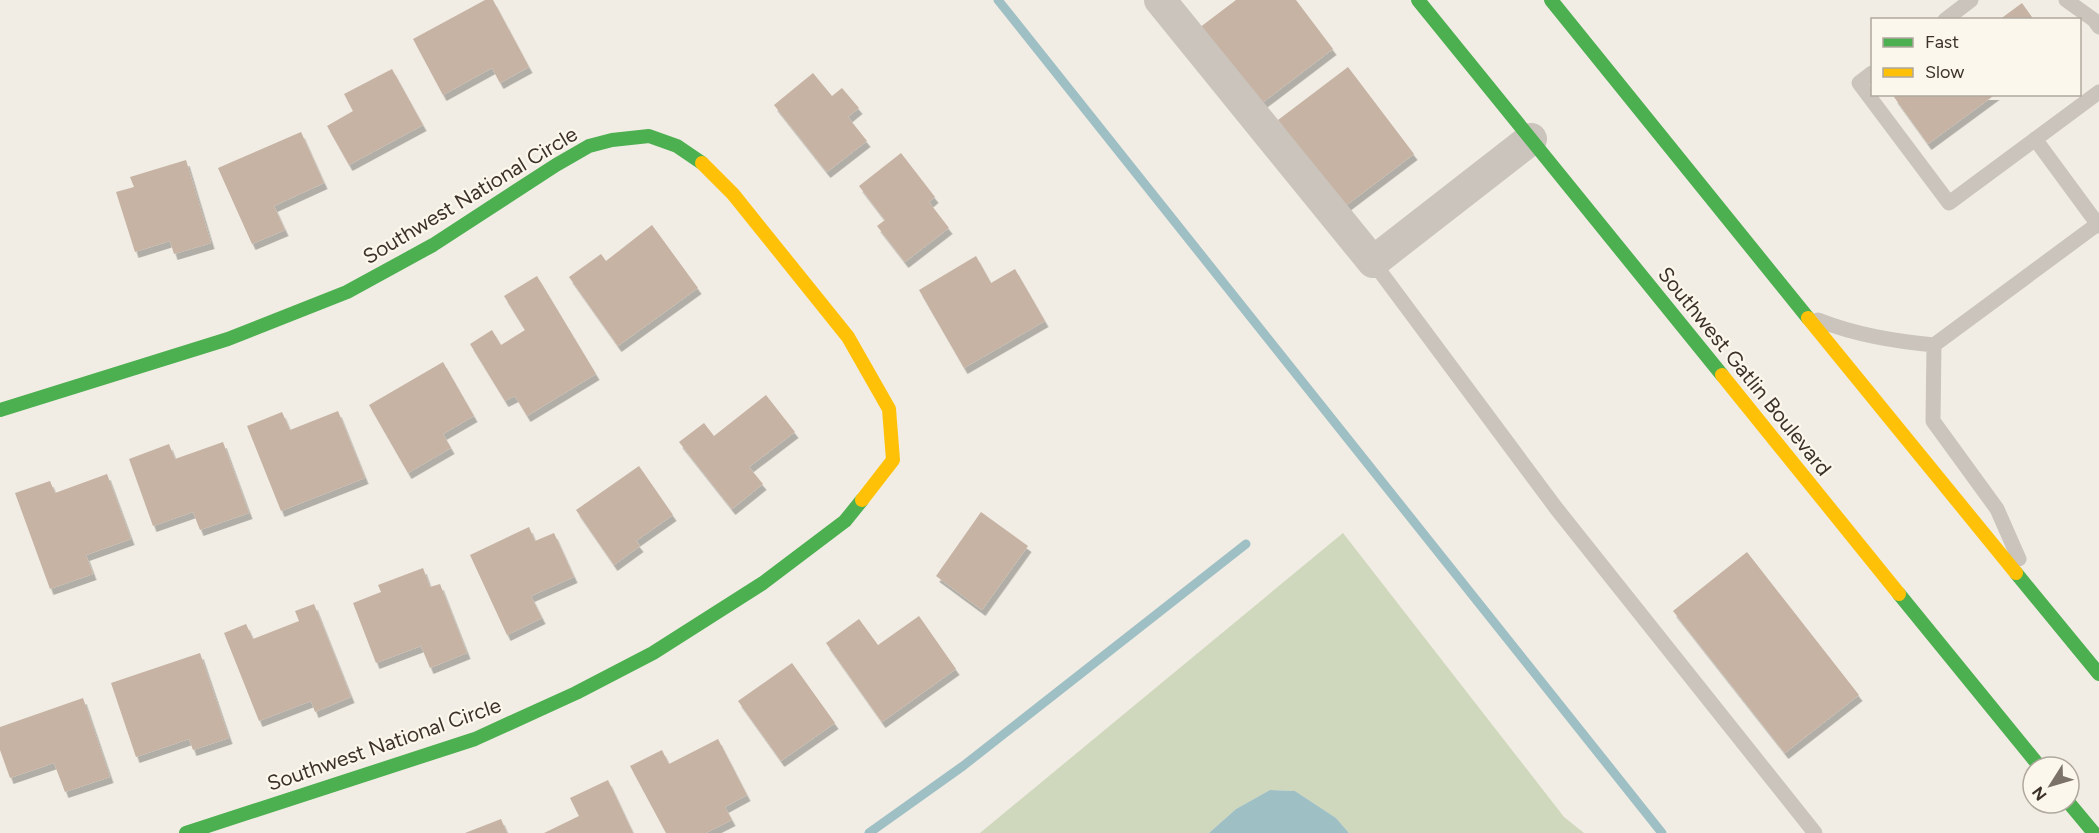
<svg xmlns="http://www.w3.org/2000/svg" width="2099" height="833" font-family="Figtree,sans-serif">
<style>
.green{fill:#cfd8bc}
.water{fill:#9ebfc4}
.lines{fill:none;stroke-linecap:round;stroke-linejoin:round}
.stream{stroke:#9ebfc4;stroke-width:9}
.building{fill:#c6b3a4;filter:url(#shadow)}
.lane{stroke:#cac4bc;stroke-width:15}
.street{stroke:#cac4bc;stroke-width:32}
.fast{stroke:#4caf50;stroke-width:14}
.slow{stroke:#ffc107;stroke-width:14}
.labels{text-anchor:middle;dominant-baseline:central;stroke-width:4.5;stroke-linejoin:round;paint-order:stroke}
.street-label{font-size:21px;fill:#3c3229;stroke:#fcf7ec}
</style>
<defs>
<filter id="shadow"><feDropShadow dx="3.5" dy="6" stdDeviation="0" flood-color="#0004"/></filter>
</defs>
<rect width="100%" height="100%" fill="#f1ede4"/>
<!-- green -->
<path class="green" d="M1343 533 1564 817 1584 833H1349L1336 818 1295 791 1270 790 1236 809 1209 833H980Z"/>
<!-- water -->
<path class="water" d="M1270 790 1295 791 1336 818 1349 833H1209L1236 809Z"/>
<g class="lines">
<!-- stream -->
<path class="stream" d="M998 0 1662 833
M869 833 963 766 1246 544"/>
</g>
<!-- building -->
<path class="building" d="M485 0H493L529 67 500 83 492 68 443 95 413 39Z
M1236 0H1296L1333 49 1258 106 1199 28Z
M2022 3 2034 20H1999Z
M1348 67 1414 154 1344 207 1278 120Z
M392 69 423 125 349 165 327 126 353 111 344 94Z
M813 73 832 96 842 88 859 108 848 117 867 141 827 172 774 105Z
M1897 94H1996L1928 144 1894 97Z
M301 132 324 183 274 206 285 230 252 244 218 168Z
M901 153 935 197 929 202 949 228 905 262 877 226 885 220 859 186Z
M186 160 211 243 174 254 170 241 135 252 116 192 134 187 130 177Z
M652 225 698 288 618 346 569 277 601 254 606 261Z
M976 256 991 283 1015 269 1045 321 964 368 919 290Z
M537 276 596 374 527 416 515 396 505 401 470 344 492 330 501 345 525 330 504 296Z
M443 362 474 416 443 434 451 448 408 473 369 405Z
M766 395 795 432 749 467 763 484 732 509 679 442 704 423 714 436Z
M338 411 365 478 281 511 247 426 282 412 290 430Z
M223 442 249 513 200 530 193 512 153 526 129 459 169 444 175 459Z
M639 466 673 515 636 541 640 546 614 565 576 510Z
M107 474 131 539 86 555 93 574 50 589 15 493 50 481 55 493Z
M981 512 1028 546 982 610 936 576Z
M529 527 535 541 554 533 574 577 531 596 542 618 507 635 470 555Z
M1747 552 1859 695 1785 753 1673 611Z
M423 568 430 587 440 584 467 653 430 668 421 646 376 663 353 603 381 592 378 585Z
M314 604 351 697 315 712 311 701 259 721 224 633 246 624 253 639 299 621 295 611Z
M919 616 956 669 882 722 826 643 859 619 878 645Z
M200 653 229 738 193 750 189 739 136 757 111 683Z
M792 663 835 723 781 761 738 701Z
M83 698 110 777 65 792 54 763 10 778 0 750V727Z
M718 739 747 795 725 807 732 820 706 833H666L630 766 662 750 669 764Z
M608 780 633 833H544L579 816 570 798Z
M501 819 507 833H465Z"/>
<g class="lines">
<!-- lane -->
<path class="lane" d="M2066 0 2094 20 2099 27
M1945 20 1971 0
M1872 73 1859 83 1949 203 2099 92
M2035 139 2099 226
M1373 262 1556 508 1815 833
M1818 320C1856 335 1894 341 1934 345L2099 223
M1934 345 1933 421 1997 509 2019 559"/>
<!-- street -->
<path class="street" d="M1160 0 1373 262 1531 139"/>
<!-- fast -->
<path class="fast" d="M1418 0 1722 375
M1551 0 1808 318
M0 410 228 339 347 292 433 245 556 165 589 146 612 140 649 136 677 146 702 163
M2016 573 2099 674
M1899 594 2040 767
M2069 803 2094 833
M186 833 475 739 576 693 653 653 763 583 845 521 862 500"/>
<!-- slow -->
<path class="slow" d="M702 163 733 194 848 337 889 409 893 460 862 500
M1808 318 2016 573
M1722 375 1899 594"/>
</g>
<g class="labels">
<!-- street labels -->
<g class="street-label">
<text transform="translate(470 195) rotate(-31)">Southwest National Circle</text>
<text transform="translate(1745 371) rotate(51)">Southwest Gatlin Boulevard</text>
<text transform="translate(384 744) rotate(-19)">Southwest National Circle</text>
</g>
</g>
<!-- legend -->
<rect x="1871" y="18" width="210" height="78" fill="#fcf7ec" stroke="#afa89e" stroke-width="1.5"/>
<rect x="1883" y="38" width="30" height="9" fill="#4caf50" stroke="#afa89e" stroke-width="1.5"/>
<text x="1925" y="48" font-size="18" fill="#3c3229">Fast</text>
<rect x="1883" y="68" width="30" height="9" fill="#ffc107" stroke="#afa89e" stroke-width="1.5"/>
<text x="1925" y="78" font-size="18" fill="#3c3229">Slow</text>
<!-- north arrow -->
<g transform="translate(2051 785) rotate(233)"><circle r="28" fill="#fcf7ec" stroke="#afa89e" stroke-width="1.5"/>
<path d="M0-4.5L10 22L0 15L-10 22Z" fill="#7b736a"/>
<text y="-9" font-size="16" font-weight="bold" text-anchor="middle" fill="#3c3229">N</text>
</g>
</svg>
